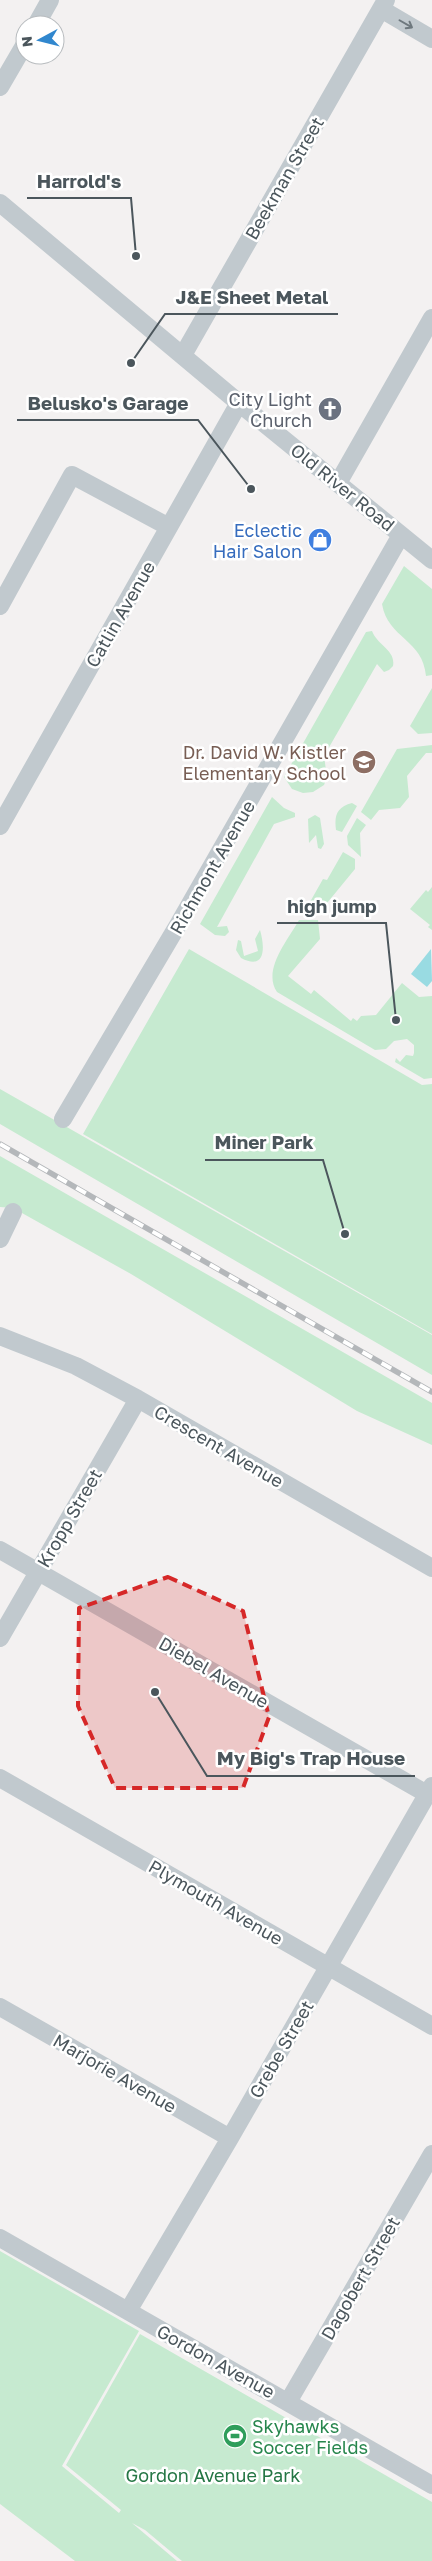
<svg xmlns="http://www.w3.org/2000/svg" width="432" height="2561" font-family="'Golos Text',sans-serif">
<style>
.green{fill:#c6ead0}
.water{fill:#99dbe2}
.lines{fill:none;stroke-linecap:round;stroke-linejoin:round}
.street{stroke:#c1c9ce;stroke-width:18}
.rail-casing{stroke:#b4b7ba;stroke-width:5.5}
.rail{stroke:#fff;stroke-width:4;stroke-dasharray:11;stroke-linecap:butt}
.oneway{stroke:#6e787e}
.marked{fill:#d62828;fill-opacity:0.2;stroke:#d62828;stroke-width:4;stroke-dasharray:10 6;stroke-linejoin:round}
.labels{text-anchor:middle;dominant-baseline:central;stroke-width:5;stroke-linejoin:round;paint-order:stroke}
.street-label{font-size:18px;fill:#4b565c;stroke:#fff}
.worship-label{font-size:18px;fill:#5b616d;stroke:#fff;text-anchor:end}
.shop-label{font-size:18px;fill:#366cbe;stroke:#fff;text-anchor:end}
.education-label{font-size:18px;fill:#785e54;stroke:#fff;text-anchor:end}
.leisure-label{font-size:18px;fill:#27864d;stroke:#fff;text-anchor:start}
.park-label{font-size:18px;fill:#247644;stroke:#fff}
.leader{fill:none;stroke:#4b565c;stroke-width:2}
.callout-dot{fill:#4b565c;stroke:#fff;stroke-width:2}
.callout-label{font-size:19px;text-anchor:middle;font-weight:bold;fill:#4b565c;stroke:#fff;stroke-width:5;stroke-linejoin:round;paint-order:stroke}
</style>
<rect width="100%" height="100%" fill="#f3f1f1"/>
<!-- green -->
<path class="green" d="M404 566 432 589V675L426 676C423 639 388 639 382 604Z
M372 631C377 645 396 650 393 666L389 670 384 672 377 664 324 756 327 777 324 785 313 792 303 793 292 789 284 777 366 632Z
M432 688V733L418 734 410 726Z
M432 745V753H426L407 776 409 797 400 808 379 810 371 820 361 812 397 749Z
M272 797 284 808 295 813V817L274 824 217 927 227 926 229 932 225 936 215 935 200 924Z
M352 803 357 806 342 832 336 830C334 815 337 807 352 803Z
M315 815 320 818 324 844 321 849 318 848 316 835 309 843 308 819Z
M357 818 366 825 360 833 361 857 348 845 347 836Z
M343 852 355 859V869L318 914H309L306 909 323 879 327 880Z
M432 887V930L428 927 430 925 410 909 426 890 428 892Z
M299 920H318L320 939 288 976 311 994 314 990 351 1021 353 1018 357 1021 361 1016 376 1015 402 983 419 997 432 996V1078L424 1079 395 1062 396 1058 400 1062 406 1055 413 1056 414 1053V1045L407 1039 394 1041 386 1049 375 1050 277 992C262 970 288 940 299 920Z
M260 930C265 947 266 971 241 958L236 950 238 940 241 941 244 956 258 951 255 939Z
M189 949 422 1085 432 1084V1334L83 1134Z
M0 1089 432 1335V1375L0 1124Z
M0 1156 432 1403V1445L357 1411 131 1274 13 1208 0 1207Z
M0 2251 139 2331 62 2466 119 2513 121 2510 66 2465 140 2334 432 2502V2561H182L145 2530 132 2523 177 2561H75L0 2504Z"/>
<!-- water -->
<path class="water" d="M431 949 432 981 427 987 411 974Z"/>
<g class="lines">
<!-- street -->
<path class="street" d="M381 9 432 39
M36 25 50 0
M0 87 25 44
M0 203 239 403 432 560
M183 355 386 0
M338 483 432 318
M0 606 72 475 169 527
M0 826 239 403
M63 1119 178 925 401 535
M0 1239 13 1212
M0 1336 76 1366 138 1399 432 1568
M0 1550 427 1794
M0 1638 138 1399
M0 1778 432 2026
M0 2007 230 2138
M0 2238 432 2485
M128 2311 230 2138 432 1786
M288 2402 432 2154"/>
<!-- rail casing -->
<g class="rail-casing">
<path id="rail" d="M0 1144 432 1392"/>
</g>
<!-- rail -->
<use href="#rail" class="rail"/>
</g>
<!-- one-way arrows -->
<defs><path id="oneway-shaft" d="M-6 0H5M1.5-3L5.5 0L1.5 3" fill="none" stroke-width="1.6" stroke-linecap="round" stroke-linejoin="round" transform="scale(1.25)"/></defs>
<use class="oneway" href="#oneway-shaft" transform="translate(406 24) rotate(30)"/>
<!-- marked area -->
<path class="marked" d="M168 1577 243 1611 269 1717 243 1788H115L78 1706 79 1608Z"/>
<!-- icons -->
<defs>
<g id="church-disc" transform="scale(1.25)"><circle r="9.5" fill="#6b7280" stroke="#fff"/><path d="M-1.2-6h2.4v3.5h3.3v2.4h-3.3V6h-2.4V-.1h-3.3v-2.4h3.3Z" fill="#fff"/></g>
<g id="shop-disc" transform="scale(1.25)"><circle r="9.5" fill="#3f7fe0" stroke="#fff"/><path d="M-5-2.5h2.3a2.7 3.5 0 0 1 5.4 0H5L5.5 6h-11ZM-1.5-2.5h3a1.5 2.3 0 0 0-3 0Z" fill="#fff"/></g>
<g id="school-disc" transform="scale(1.25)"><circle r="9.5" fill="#8d6e63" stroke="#fff"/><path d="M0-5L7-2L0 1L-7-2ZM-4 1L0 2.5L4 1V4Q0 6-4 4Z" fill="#fff"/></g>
<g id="stadium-disc" transform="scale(1.25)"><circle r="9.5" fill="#2e9e5b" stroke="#fff"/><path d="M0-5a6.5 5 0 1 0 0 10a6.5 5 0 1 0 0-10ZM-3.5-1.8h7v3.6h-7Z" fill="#fff"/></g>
</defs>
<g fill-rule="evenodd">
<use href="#church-disc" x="330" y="409"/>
<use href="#shop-disc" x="320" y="540"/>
<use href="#school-disc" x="364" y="762"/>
<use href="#stadium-disc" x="235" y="2436"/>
</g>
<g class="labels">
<!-- street labels -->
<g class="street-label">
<text transform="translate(284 178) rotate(-60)">Beekman Street</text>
<text transform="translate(343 487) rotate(39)">Old River Road</text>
<text transform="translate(120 614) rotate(-60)">Catlin Avenue</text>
<text transform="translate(212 867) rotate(-60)">Richmont Avenue</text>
<text transform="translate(219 1446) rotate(30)">Crescent Avenue</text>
<text transform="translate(69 1518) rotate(-60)">Kropp Street</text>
<text transform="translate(214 1672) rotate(30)">Diebel Avenue</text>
<text transform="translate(216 1902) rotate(30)">Plymouth Avenue</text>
<text transform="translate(281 2049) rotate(-60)">Grebe Street</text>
<text transform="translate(115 2073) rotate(30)">Marjorie Avenue</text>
<text transform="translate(360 2278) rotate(-60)">Dagobert Street</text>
<text transform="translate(216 2361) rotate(29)">Gordon Avenue</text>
</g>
<!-- worship labels -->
<g class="worship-label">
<text x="312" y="399">City Light<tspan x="312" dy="21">Church</tspan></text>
</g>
<!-- shop labels -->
<g class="shop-label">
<text x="302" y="530">Eclectic<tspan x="302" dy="21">Hair Salon</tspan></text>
</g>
<!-- education labels -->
<g class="education-label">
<text x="346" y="752">Dr. David W. Kistler<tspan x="346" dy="21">Elementary School</tspan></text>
</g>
<!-- leisure labels -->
<g class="leisure-label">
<text x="252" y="2426">Skyhawks<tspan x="252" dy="21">Soccer Fields</tspan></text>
</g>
<!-- park labels -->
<g class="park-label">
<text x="213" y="2475">Gordon Avenue Park</text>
</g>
</g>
<!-- callouts -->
<path class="leader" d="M136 256L131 198H27M131 363L165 314H338M251 489L198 420H17M396 1020L386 923H277M345 1234L323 1160H205M155 1692L207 1776H415"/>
<g class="callout-dot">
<circle cx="136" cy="256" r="5"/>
<circle cx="131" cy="363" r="5"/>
<circle cx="251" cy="489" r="5"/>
<circle cx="396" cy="1020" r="5"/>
<circle cx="345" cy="1234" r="5"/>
<circle cx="155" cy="1692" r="5"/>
</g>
<g class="callout-label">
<text x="79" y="188">Harrold's</text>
<text x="252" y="304">J&amp;E Sheet Metal</text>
<text x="108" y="410">Belusko's Garage</text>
<text x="332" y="913">high jump</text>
<text x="264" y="1149">Miner Park</text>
<text x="311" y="1765">My Big's Trap House</text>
</g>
<!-- north arrow -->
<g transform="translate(40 40) rotate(263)"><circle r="24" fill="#ffffff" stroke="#b7bbbe"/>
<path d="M0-4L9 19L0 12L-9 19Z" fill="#3187ce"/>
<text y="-8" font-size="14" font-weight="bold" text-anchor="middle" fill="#4b565c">N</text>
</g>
</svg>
